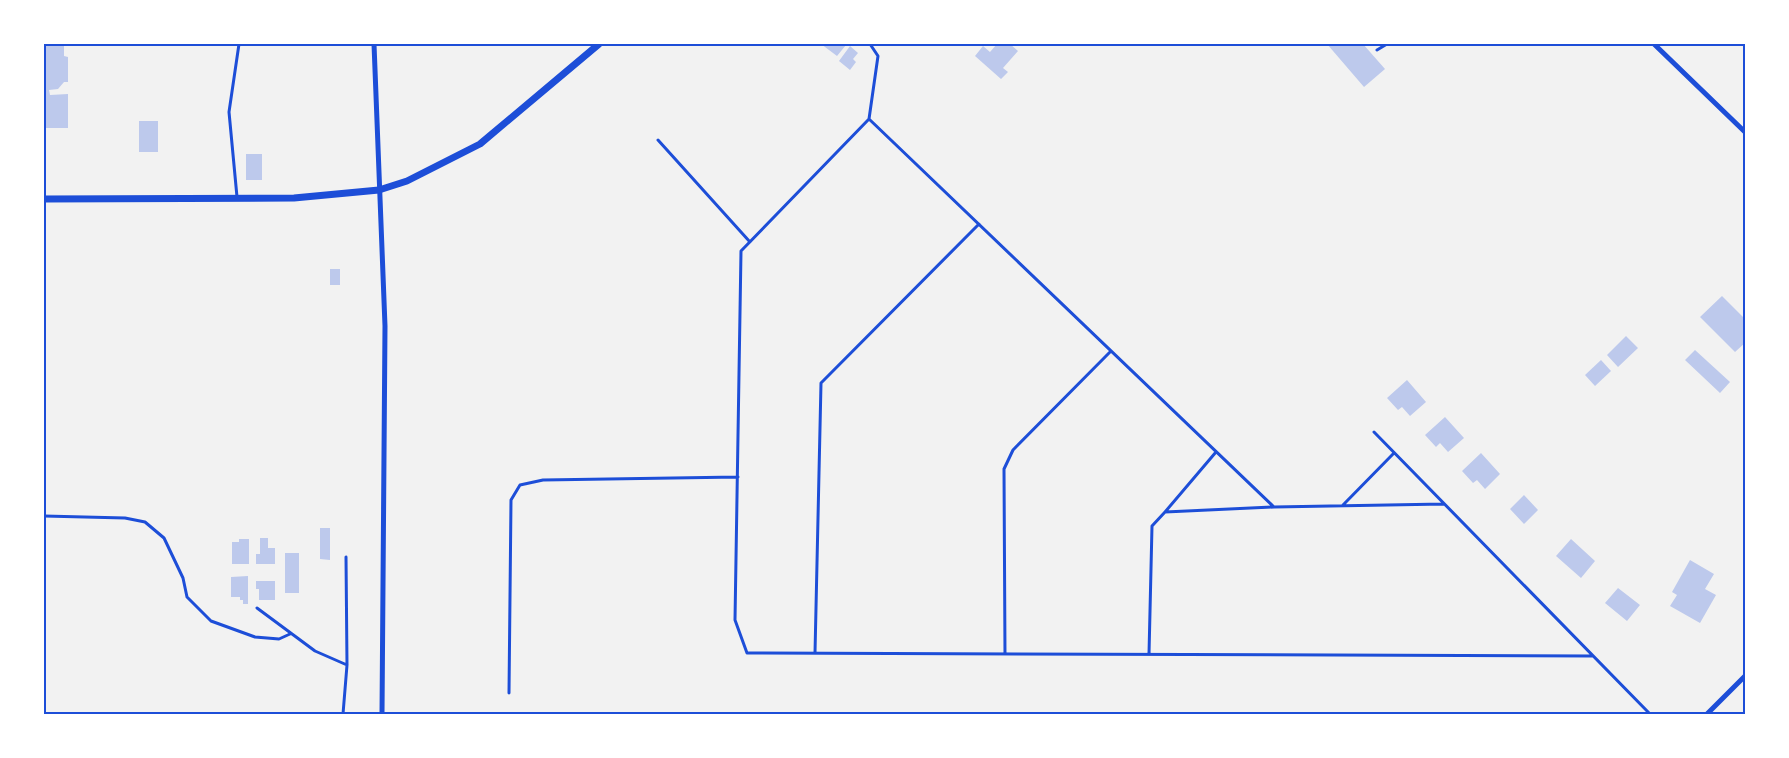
<svg xmlns="http://www.w3.org/2000/svg" width="1789" height="758" font-family="Spectral,serif">
<style>
.building{fill:#bdc9ec}
.lines{fill:none;stroke-linecap:round;stroke-linejoin:round}
.service{stroke:#1d4ed8;stroke-width:3}
.minor{stroke:#1d4ed8;stroke-width:5}
.tertiary{stroke:#1d4ed8;stroke-width:7}
.neatline{fill:none;stroke:#1d4ed8;stroke-width:2}
</style>
<rect width="100%" height="100%" fill="#f2f2f2"/>
<!-- building -->
<path class="building" d="M44 44H64V56L68 57V82H64L58 89 49 90 50 95 68 94V128H44Z
M821 44H844L846 45 837 56Z
M997 44H1010L1018 51 1003 68 1008 72 1001 79 975 56 983 46 990 52Z
M1327 44H1363L1385 69 1364 87Z
M850 46 858 53 853 59 856 62 850 70 839 61Z
M139 121H158V152H139Z
M246 154H262V180H246Z
M330 269H340V285H330Z
M1722 296 1746 320V342L1735 352 1700 317Z
M1626 336 1638 348 1618 367 1607 355Z
M1695 350 1730 382 1720 393 1685 360Z
M1601 360 1611 371 1595 386 1585 375Z
M1407 380 1426 402 1410 416 1402 407 1398 410 1387 398Z
M1445 417 1464 438 1448 452 1440 443 1436 447 1425 435Z
M1481 453 1500 474 1485 489 1477 480 1473 483 1462 471Z
M1524 495 1538 510 1524 524 1510 509Z
M320 528H330V560L320 559Z
M260 538H268V548H275V564H256V554H260Z
M239 539H249V564H232V542H239Z
M1571 539 1595 561 1581 578 1556 556Z
M285 553H299V593H285Z
M1690 560 1714 574 1705 589 1716 595 1700 623 1670 606 1677 595 1672 592Z
M248 576V604H243V600H240V597H231V577Z
M256 581H275V600H259V589H256Z
M1618 588 1640 605 1627 621 1605 603Z"/>
<g class="lines">
<!-- service -->
<path class="service" d="M1377 50 1387 44
M869 119 878 56 870 44
M658 140 750 242
M237 197 229 112 239 44
M1374 432 1650 714
M1444 504 1274 507 869 119 741 251 735 620 747 653 1593 656
M1343 505 1394 453
M1165 512 1216 452
M44 516 125 518 145 522 164 538 183 578 187 597 211 621 255 637 279 639 290 634
M257 608 315 651 347 665
M815 653 821 383 979 224
M1005 654 1004 469 1013 450 1111 351
M1149 654 1152 526 1165 512 1274 507
M509 693 511 500 520 485 543 480 738 477
M343 714 347 665 346 557"/>
<!-- minor -->
<path class="minor" d="M374 44 385 326 382 714
M1654 44 1746 133
M1707 714 1746 675"/>
<!-- tertiary -->
<path class="tertiary" d="M44 199 294 198 379 190 407 181 480 144 599 44"/>
</g>
<!-- border -->
<rect width="1789" height="758" fill="none" stroke="#ffffff" stroke-width="90"/>
<rect x="45" y="45" width="1699" height="668" class="neatline"/>
</svg>
